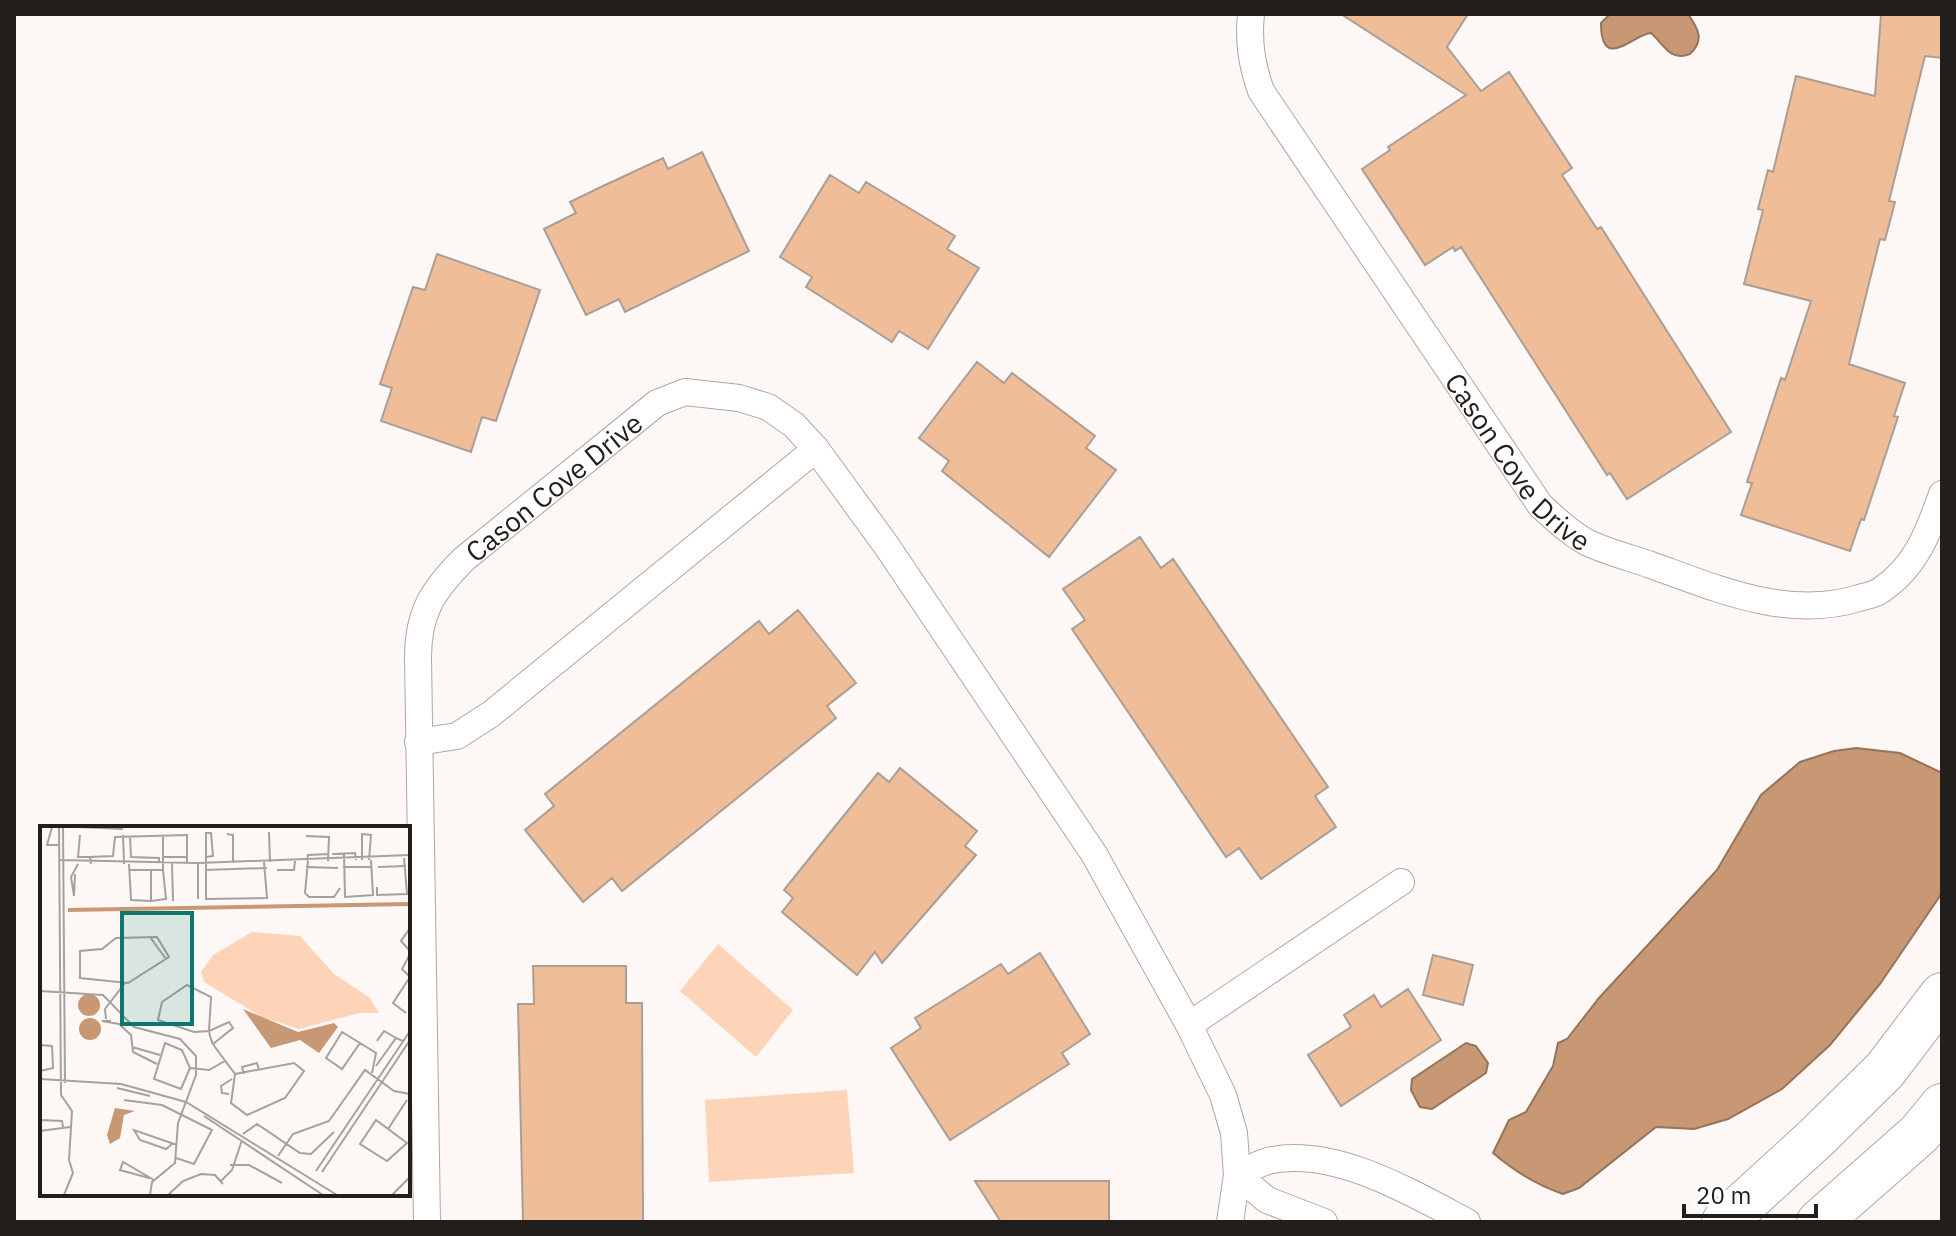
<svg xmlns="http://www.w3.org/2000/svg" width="1956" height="1236" font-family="'IBM Plex Sans',sans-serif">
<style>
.green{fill:#fdd4b7}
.water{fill:#c89774;stroke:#967359;stroke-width:2}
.building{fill:#f0bd99;stroke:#aa9e96;stroke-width:2}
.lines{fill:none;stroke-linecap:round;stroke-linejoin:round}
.lane-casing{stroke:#b3a69e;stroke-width:28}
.street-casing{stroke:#b3a69e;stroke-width:46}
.lane{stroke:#fff;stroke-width:26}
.street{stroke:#fff;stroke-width:44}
.labels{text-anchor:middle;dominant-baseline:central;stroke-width:6;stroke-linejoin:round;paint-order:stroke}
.street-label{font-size:28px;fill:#221e1b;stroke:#fff}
.inset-river{fill:none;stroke:#c89774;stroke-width:4}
.inset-road{fill:none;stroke:#a5a19e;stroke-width:2}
.view{fill:#0f766e;fill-opacity:0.15;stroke:#0f766e;stroke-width:4}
.inset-edge{fill:none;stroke:#221e1b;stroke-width:4}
</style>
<rect width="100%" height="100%" fill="#fdf8f5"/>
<!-- green -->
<path class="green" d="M718 944 793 1010 756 1057 680 991Z
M847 1090 854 1173 709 1182 705 1100Z"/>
<!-- water -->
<path class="water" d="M1610 14H1688C1698 28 1705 40 1690 54 1669 62 1664 44 1651 33 1635 33 1601 74 1601 23Z
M1856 748 1900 753 1942 773V893L1880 984 1830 1045 1782 1089 1728 1119 1694 1129 1656 1127 1579 1188 1563 1194C1537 1185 1514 1171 1493 1153L1509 1120 1526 1112 1553 1066 1558 1043 1567 1039 1599 998 1717 870 1761 795 1800 762 1834 751Z
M1466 1043 1476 1046 1488 1063 1486 1073 1432 1109 1420 1107 1411 1090 1412 1079Z"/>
<!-- building -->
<path class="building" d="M1341 14H1468L1447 47 1481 91 1509 72 1572 168 1562 175 1597 229 1601 227 1731 432 1627 499 1610 473 1607 475 1461 247 1455 251 1453 247 1425 265 1362 169 1390 150 1388 147 1466 95Z
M1881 14H1942V58L1925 56 1889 201 1895 202 1885 240 1880 239 1849 364 1905 383 1894 416 1898 417 1864 520 1861 519 1850 551 1741 515 1752 483 1747 482 1781 378 1785 380 1811 301 1744 284 1763 210 1758 209 1768 170 1773 172 1796 76 1875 96Z
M702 152 749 251 625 312 619 299 586 315 544 229 576 213 570 202 603 186 663 158 668 169Z
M830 175 859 193 866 182 924 217 955 236 947 249 979 268 928 349 899 331 892 342 861 322 806 287 812 277 780 257Z
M437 254 540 290 496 421 482 417 471 452 381 421 392 388 380 384 413 287 425 290Z
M977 362 1004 383 1012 373 1095 436 1086 448 1116 470 1049 557 942 471 949 461 919 438Z
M1140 537 1161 568 1173 559 1328 787 1315 796 1336 827 1261 879 1239 848 1226 857 1072 629 1085 620 1063 589Z
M798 610 856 683 827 706 836 718 622 891 612 878 583 902 525 830 554 806 545 794 759 621 769 634Z
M900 768 977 831 965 846 976 855 882 963 875 952 857 975 782 912 793 898 784 890 878 773 889 782Z
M1040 953 1090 1034 1062 1053 1069 1064 950 1140 891 1048 921 1028 915 1018 1001 964 1008 974Z
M1433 955 1473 965 1463 1005 1423 995Z
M533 966H626V1003H642L643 1222H523L518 1004H534Z
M1408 989 1441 1040 1341 1106 1308 1055 1351 1027 1344 1015 1374 995 1381 1007Z
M975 1181H1109V1222H1001Z"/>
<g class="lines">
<!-- lane casing -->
<g class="lane-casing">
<g id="lane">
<path id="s1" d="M1251 14C1248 42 1252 65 1261 91L1540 505C1555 519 1570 533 1588 543 1608 552 1631 558 1651 565 1718 589 1788 620 1859 598 1866 596 1875 595 1881 590 1916 567 1929 531 1942 494"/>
<path d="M418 742 457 736 491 714 816 449"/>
<path d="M1189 1025 1401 882"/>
<path id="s2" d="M427 1222 418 658C418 612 433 590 464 559L657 403 685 392 739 398 768 407 794 425 816 449 886 545 1094 854 1189 1025 1223 1095 1234 1133 1237 1175 1230 1222"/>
<path d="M1324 1222 1267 1200 1237 1175C1248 1170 1260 1162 1272 1160 1337 1148 1412 1193 1467 1222"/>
</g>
</g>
<!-- street casing -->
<g class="street-casing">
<path id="street" d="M1724 1222 1817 1137 1885 1070 1942 995
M1819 1222 1919 1134 1942 1106"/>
</g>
<!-- lane -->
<use href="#lane" class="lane"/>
<!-- street -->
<use href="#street" class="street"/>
</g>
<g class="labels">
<!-- street labels -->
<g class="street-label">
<text stroke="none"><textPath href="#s1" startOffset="530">Cason Cove Drive</textPath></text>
<text stroke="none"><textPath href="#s2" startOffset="792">Cason Cove Drive</textPath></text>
</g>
</g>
<!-- overview -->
<g transform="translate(40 826)">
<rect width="370" height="370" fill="#fdf8f5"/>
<path d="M212 106 260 110 294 148 329 171 339 187H319L259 203 222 191 164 156 161 146 173 129Z" fill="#fdd4b7"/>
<path d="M38 179a11 11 0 1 1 22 0a11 11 0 1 1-22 0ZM203 183 258 206 294 197 298 201 279 227 260 214 231 222ZM39 203a11 11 0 1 1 22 0a11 11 0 1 1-22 0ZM75 282 95 285 84 289 80 312 70 318 67 309Z" fill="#c89774"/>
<path class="inset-river" d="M28 84 370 78"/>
<path class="inset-road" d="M12 1 7 19H19M19 1 21 269 32 285 29 334 33 347 24 369M23 1 25 257M37 1 83 3M229 6 230 36M187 8 193 9V36M40 9 38 31H50M83 9 84 38M123 10V31H147M266 10 289 11 288 35M90 11 91 31 119 32V37M304 27 305 71 333 69 331 34M292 28 315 27 316 34M166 31 173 30 171 7H166V73L227 72 224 36M20 34 158 37 370 29M322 34V8L331 9 329 34M267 35 268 29 288 28M268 35 265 67 269 71H294L300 62M132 37 133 75M158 37V73M51 38 50 31 73 30 75 11 147 9V37M89 38 91 74 111 75V44M266 41 298 42M303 41H331M338 41 366 40M89 44H123V31M165 44 227 42M237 44H254L255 35M35 48 34 70 31 51 38 38M337 61V69L367 68 364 32M111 75 126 73 123 44M370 102 361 115 370 125M110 111 126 133M76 112 117 111 129 131 88 157 40 152V125L62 123ZM370 128 362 143 370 151M147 159 171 171 169 205 154 206 118 194 122 176ZM0 165 63 169 94 201 140 213 156 230V249L138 297 135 337 112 356 110 369M366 187 353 177 370 151M66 193 65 183 85 157M71 195H62L79 198 91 209 93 226 117 238M337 215 344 205 356 212M320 217 302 243 286 232 302 206 320 217 336 227 332 247M173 218 193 202 189 196 169 205 170 210 172 216 173 218 175 221 195 248 191 277 207 289 245 272 264 245 254 237 195 248M0 219 12 220 13 242 0 245M92 221 120 229M336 240 356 212 363 215M150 242 141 263 114 253 125 217 142 224 150 242 169 244 185 235M204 248 202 241 217 237 219 244M0 253 81 258 146 276 297 369M77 262 110 270M189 268 182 267 181 260 192 253M84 274 122 279 172 304 154 338 136 332M164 290 283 369M0 294 22 295 23 301M336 294 367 317 347 335 320 318ZM348 303 367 274M0 305 30 301M203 308 217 298 260 327 271 328 294 306M132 318 126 323 100 314 94 304 137 319M238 330 253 308 289 295 325 244 354 265 370 268M190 339H209L242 357M276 345 370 205M282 346 370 214M109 352 80 344 83 336 114 354M181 355 192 344 202 314M128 369 143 355 161 348 175 349 183 358M352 369 370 351"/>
<path class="view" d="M82 87H152V198H82Z"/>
<rect width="370" height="370" class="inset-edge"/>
</g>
<!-- border -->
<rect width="1956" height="1236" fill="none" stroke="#221e1b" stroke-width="32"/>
<!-- scale -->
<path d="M1684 1204v12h132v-12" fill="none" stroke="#221e1b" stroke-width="4"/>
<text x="1696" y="1204" font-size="24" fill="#221e1b" stroke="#ffffff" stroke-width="6" paint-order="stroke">20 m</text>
</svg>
